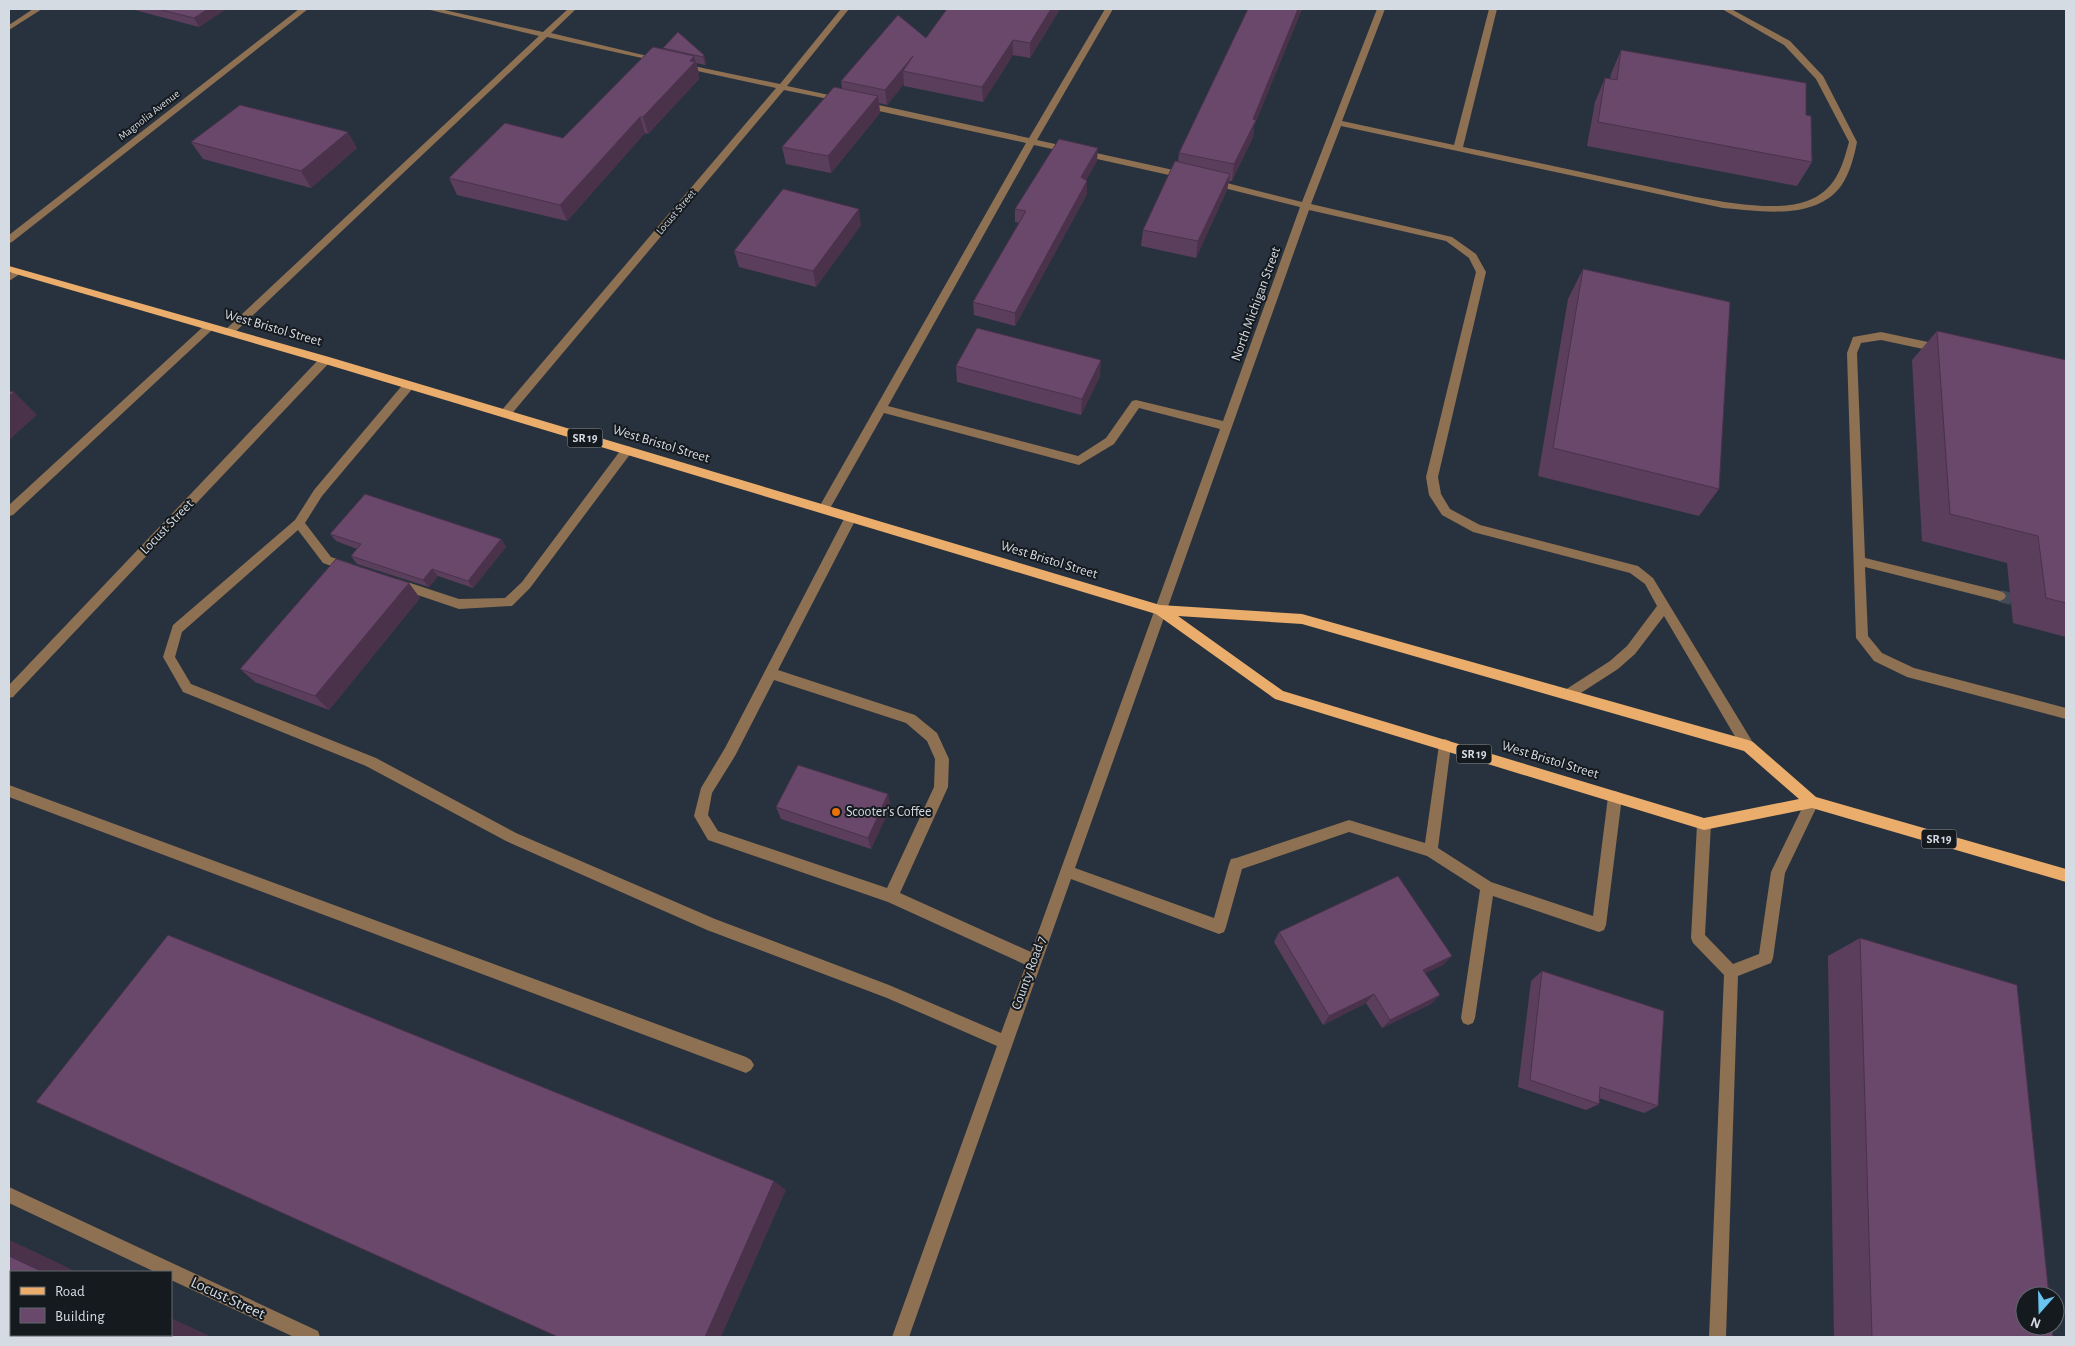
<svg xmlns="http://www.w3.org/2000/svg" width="2075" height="1346" font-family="'Alegreya Sans',sans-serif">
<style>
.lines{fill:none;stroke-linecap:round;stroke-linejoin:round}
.minor-tunnel{stroke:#424b57;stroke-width:12;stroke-dasharray:12 5.5;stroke-linecap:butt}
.minor{fill:#8e7052;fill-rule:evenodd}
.major{fill:#ebad6c;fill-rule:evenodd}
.wall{fill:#5a3e5c}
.shaded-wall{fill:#4a324b}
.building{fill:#69486b;stroke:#4a324b}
.food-dot{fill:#e8710a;stroke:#151a1f;stroke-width:2}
.labels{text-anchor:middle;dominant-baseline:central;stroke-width:4;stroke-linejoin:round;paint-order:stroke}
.far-street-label{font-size:11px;fill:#d5dbe3;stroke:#151a1f}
.shield{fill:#151a1f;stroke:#9ba1a8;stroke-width:1}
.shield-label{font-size:12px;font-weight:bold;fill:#d5dbe3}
.street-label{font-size:14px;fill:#d5dbe3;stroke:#151a1f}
.poi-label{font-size:14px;fill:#d5dbe3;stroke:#151a1f;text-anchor:start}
.near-street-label{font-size:16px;fill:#d5dbe3;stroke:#151a1f}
</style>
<rect width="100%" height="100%" fill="#28323e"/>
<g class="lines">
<!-- minor-tunnel -->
<path class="minor-tunnel" d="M2000 596 2027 603"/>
<!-- minor -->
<path class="minor" d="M33 9H42L9 30V25Z
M299 9H308L12 242 9 243V235Z
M426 9H440L543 32 568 9H576L551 33 664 60 660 62 547 37 233 334H225V330L539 36Z
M841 9H849L787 86 843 98V102L784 90 509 417H501L500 414 501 411 776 88 679 67V63L780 84Z
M1105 9H1113L1037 140 1187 173 1192 176 1187 179 1034 145 888 406 1078 456 1106 438 1132 401 1136 400 1223 421 1300 207 1208 184 1206 182 1211 179 1302 202 1377 9H1385L1342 121 1454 145 1489 9H1497L1463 147C1517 158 1572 170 1627 182 1673 191 1764 217 1807 201 1835 191 1842 168 1849 142L1816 79 1784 45 1722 9H1731L1790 41 1823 76 1857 142C1854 157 1850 173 1841 186 1815 221 1760 211 1723 208L1341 126 1311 204 1452 237 1476 254 1486 272 1438 477 1441 494 1450 509 1480 525 1638 566 1653 578 1755 746 1753 750 1748 752 1743 750 1664 616 1635 654 1618 669 1573 698 1569 699 1565 698 1563 694 1565 690 1610 661 1627 646 1657 606 1645 584 1630 573 1473 532 1442 515 1429 495 1426 477 1476 272 1469 258 1446 241 1309 210 1075 868 1214 918 1229 864 1231 859 1236 858 1349 820 1425 843 1439 745 1440 741 1445 739 1450 741 1451 745 1438 848 1491 882 1593 916 1608 797 1610 793 1615 791 1620 793 1622 797 1606 925 1604 930 1599 932 1493 896 1475 1018 1473 1023 1468 1025 1463 1023 1461 1018 1480 890 1427 856 1349 832 1242 869 1226 927 1224 932 1219 934 1071 879 909 1337H892L997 1046 887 998 707 930 506 841 366 766 183 692 163 657 173 625 295 520 314 490 405 382H413L414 385 413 388 322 496 305 523 331 557 352 564 354 567 352 570 348 572 323 563 298 530 182 632 175 657 191 684 376 758 516 833 715 919 889 985 1001 1033 1026 965 888 902 708 840 694 816 701 788 725 748 845 517 851 513 855 514 857 517 778 670 915 715 937 733 949 759 948 787 900 893 1031 952 1220 429 1139 408 1114 444 1079 465 884 413 828 512 824 513 818 509 1026 143 865 108 861 105 865 102 1029 138ZM774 680 906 723 927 741 935 759 934 787 887 888 718 831 708 815 712 793 735 756Z
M18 269 23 272 9 281V274Z
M209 324 213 325V329L13 515 9 516V505L205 325Z
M1881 332 1942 345 1947 349 1942 353 1881 340 1861 343 1857 353 1865 558 2000 591 2004 593 2006 596 2004 599 2000 601 1865 567 1868 636 1882 653 1914 668 2066 708V719L1907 677 1874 661 1856 638 1847 353 1853 337Z
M325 356 330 360 329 363 13 697 9 698V685L321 357Z
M627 446 631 447 632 450 631 453 530 588 512 606 459 609 394 587 392 584 394 581 398 579 459 599 505 598 522 582 623 447Z
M9 785 746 1057 751 1060 754 1065 751 1070 746 1073 9 797Z
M1812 796 1817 798 1819 802 1785 873 1773 958 1771 963 1738 976 1726 1337H1709L1724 975 1693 943 1691 938 1697 824 1699 820 1704 818 1709 820 1711 824 1705 935 1733 964 1759 954 1771 872 1807 798Z
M9 1187 318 1331 320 1337H294L171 1280V1272H155L9 1203Z"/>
<!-- major -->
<path class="major" d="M9 266 329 357 1160 605 1302 614 1748 740 1753 742 1816 797 2066 869V882L1812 808 1704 830 1275 699 1156 614 322 363 9 272ZM1178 616 1302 624 1744 751 1799 799 1704 818 1283 691Z"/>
</g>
<!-- wall -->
<path class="wall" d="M131 9H226L199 27Z
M947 9H1060L1030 58 1013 55 983 102 904 86V84L887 105 879 103 880 113 831 173 786 164 782 147 842 88 841 81 926 38Z
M1302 9 1254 126 1253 137 1232 181H1229L1227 190 1196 258 1141 246 1143 230 1178 162 1179 153Z
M663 48 704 55 706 64 705 65 696 63 699 73 698 74 699 79 648 134 645 133 567 221 457 195 449 178 563 138 663 49Z
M1621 50 1806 115 1812 162 1797 186 1587 146 1595 102 1605 78 1610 79 1611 74Z
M191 142 357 148 311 188 203 159Z
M1097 161 1086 180 1087 181V194L1015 326 974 315 973 302 1019 223 1015 222V209Z
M861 225 816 287 739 267 734 251Z
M1583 269 1719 489 1699 516 1538 476 1568 299Z
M1937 331 2066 360V637L2013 623 2007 563 1922 541 1912 360Z
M956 366 1100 376 1081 415 957 382Z
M330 534 501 539 506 547 473 588 438 576 429 587 357 564 351 556 357 549 336 541Z
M420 598 329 710 255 682 240 669Z
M891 806 871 849 781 819 776 807Z
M1279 932 1443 965 1425 973 1431 1004 1382 1028 1366 1003 1323 1025 1274 942Z
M1860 938 2053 1337H1834L1828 956Z
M1542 971 1658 1106 1644 1113 1599 1098V1104L1586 1110 1518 1087 1531 981Z"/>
<!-- shaded-wall -->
<path class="shaded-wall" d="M208 9H226L199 27 194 18Z
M1051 9H1060L1030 58V43Z
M1298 9H1302L1254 126 1253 137 1232 181 1234 164Z
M1013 40V55L983 102 982 87Z
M704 55 706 64 705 65 703 57Z
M694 56 699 73 698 74 699 79 648 134 643 117Z
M913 56 903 71 904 84 887 105 885 90Z
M878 96 880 113 831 173 828 156Z
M640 117 645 133 567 221 560 205Z
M348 132 357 148 311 188 301 171Z
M1098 148 1097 161 1080 191 1081 177Z
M1230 174 1227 190 1196 258 1198 241Z
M1087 181V194L1015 326V313Z
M859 209 861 225 816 287 813 271Z
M1101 360 1100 376 1081 415 1082 399Z
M14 392 37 415 9 440V396Z
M501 539 506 547 473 588 468 581Z
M432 569 438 576 429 587 423 580Z
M409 583 420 598 329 710 315 696Z
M888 794 891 806 871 849 868 838Z
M1452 956 1443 965 1414 979 1423 970Z
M1374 994 1366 1003 1323 1025 1329 1016Z
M1440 995 1431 1004 1382 1028 1390 1020Z
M774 1181 786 1190 721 1337H705Z
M9 1241H12L77 1272H43L9 1256Z
M171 1318 212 1337H177L171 1334Z"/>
<!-- building -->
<path class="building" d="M158 9H208L194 18Z
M947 9H1051L1030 43 1013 40 982 87 903 71 913 56 885 90 841 81 898 15 926 38Z
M1248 9H1298L1253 119 1256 120 1234 164 1179 153Z
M678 32 704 55 703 57 663 48Z
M653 47 694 56 690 61 695 62 643 117H640L560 205 449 178 505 123 563 138Z
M1621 50 1806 83V115L1811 116 1812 162 1598 122 1605 78 1617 80Z
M834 87 878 96 828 156 782 147Z
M240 105 348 132 301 171 191 142Z
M1059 139 1098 148 1081 177 1087 181 1015 313 973 302 1026 211 1015 209Z
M1175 161 1230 174 1198 241 1143 230Z
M783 189 859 209 813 271 734 251Z
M1583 269 1730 302 1719 489 1553 448Z
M977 328 1101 360 1082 399 956 366Z
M1937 331 2066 360V603L2046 598 2038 536 1950 514Z
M9 391 14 392 9 396Z
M365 494 501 539 468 581 432 569 423 580 351 556 361 544 330 534Z
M336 559 409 583 315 696 240 669Z
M798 765 888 794 868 838 776 807Z
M1398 876 1452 956 1423 970 1440 995 1390 1020 1374 994 1329 1016 1279 932Z
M168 935 774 1181 705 1337H558L36 1102Z
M1860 938 2017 985 2049 1296H2025V1326H2052L2053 1337H1872Z
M1542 971 1664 1011 1658 1106 1600 1087 1599 1104 1530 1080Z
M9 1256 43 1272H11V1335L171 1334 177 1337H9Z"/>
<!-- markers -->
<circle class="food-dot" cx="836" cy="812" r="5"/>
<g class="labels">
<!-- far-street labels -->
<g class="far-street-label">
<text transform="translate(149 115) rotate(-38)">Magnolia Avenue</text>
<text transform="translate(676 212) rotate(-50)">Locust Street</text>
</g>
<!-- shield labels -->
<g class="shield">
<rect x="567.5" y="428.5" width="35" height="19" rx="4"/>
<rect x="1456.5" y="744.5" width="35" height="19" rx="4"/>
<rect x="1921.5" y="829.5" width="35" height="19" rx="4"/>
</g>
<g class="shield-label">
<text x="585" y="438">SR 19</text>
<text x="1474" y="754">SR 19</text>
<text x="1939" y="839">SR 19</text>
</g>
<!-- street labels -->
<g class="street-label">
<text transform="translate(1256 304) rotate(-70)">North Michigan Street</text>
<text transform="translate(273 328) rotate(16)">West Bristol Street</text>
<text transform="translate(661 444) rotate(17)">West Bristol Street</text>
<text transform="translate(167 527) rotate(-46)">Locust Street</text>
<text transform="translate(1049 560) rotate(17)">West Bristol Street</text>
<text transform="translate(1550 760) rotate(17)">West Bristol Street</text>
<text transform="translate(1029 973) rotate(-70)">County Road 7</text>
</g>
<!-- poi labels -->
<g class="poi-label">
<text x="846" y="812">Scooter's Coffee</text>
</g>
<!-- near-street labels -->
<g class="near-street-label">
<text transform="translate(228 1298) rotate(25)">Locust Street</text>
</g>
</g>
<!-- border -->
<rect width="2075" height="1346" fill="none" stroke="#d5dbe3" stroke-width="20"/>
<!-- legend -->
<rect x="10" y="1271" width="162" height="65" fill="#151a1f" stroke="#62676d"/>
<rect x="20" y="1287" width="25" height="8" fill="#ebad6c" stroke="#62676d"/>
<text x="55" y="1296" font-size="15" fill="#d5dbe3">Road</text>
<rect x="20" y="1308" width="25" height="15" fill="#69486b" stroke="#62676d"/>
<text x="55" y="1321" font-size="15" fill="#d5dbe3">Building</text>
<!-- north arrow -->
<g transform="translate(2040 1311) rotate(200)"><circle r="24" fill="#151a1f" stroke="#62676d"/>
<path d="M0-4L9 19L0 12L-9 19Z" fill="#69c4f0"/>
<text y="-8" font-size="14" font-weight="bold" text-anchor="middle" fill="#d5dbe3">N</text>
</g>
</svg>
